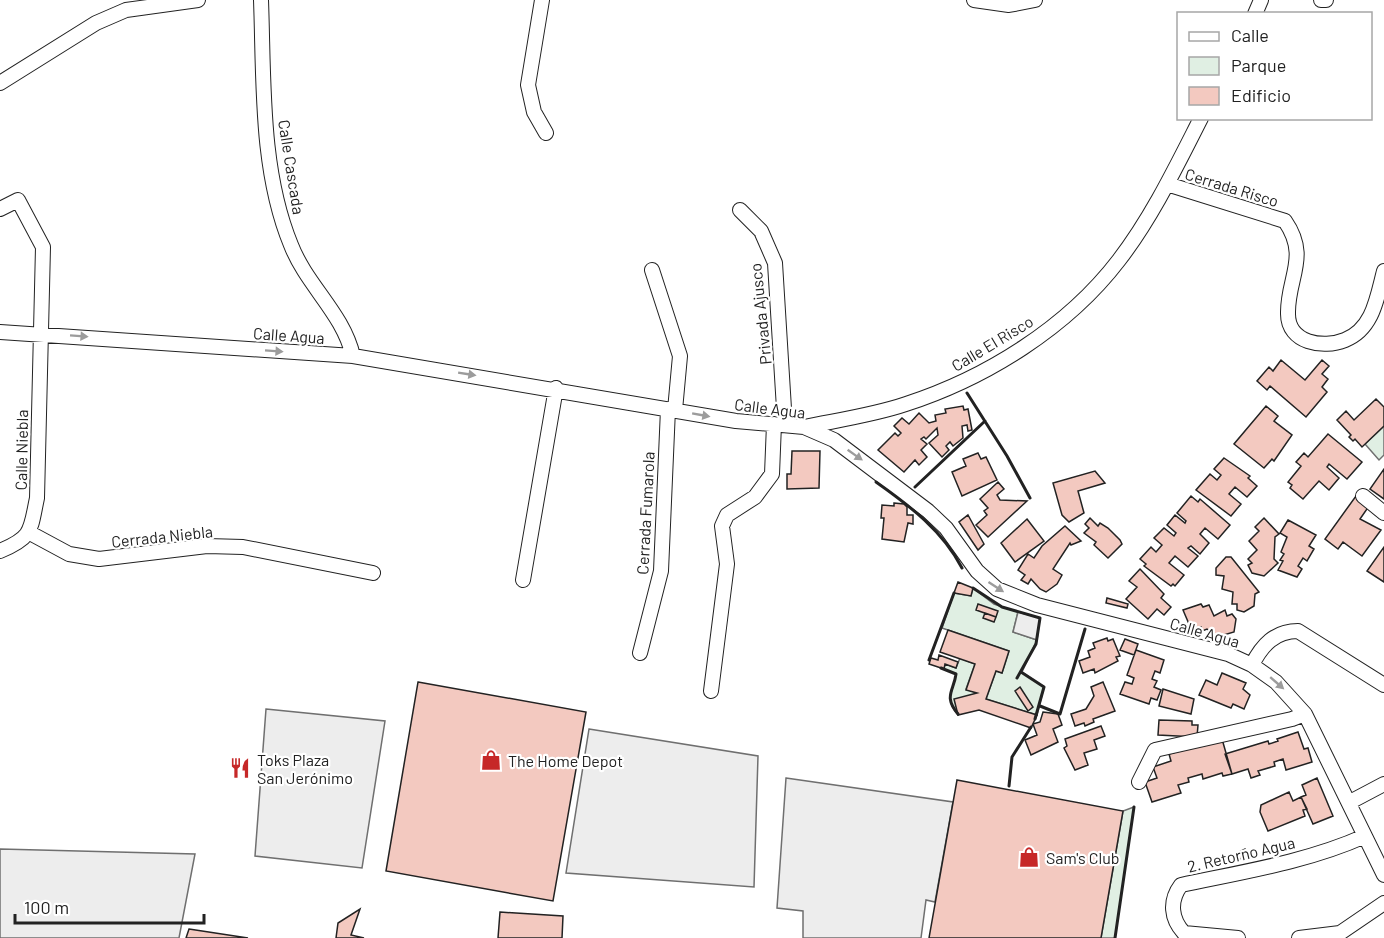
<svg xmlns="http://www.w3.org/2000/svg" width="1384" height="938" font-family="Barlow,sans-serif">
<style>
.green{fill:#e0efe3;stroke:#6f6f6f;stroke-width:1.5}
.parking{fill:#ededed;stroke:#6f6f6f;stroke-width:1.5}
.building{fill:#f3c9c0;stroke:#222;stroke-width:1.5}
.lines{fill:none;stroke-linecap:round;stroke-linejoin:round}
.minor-casing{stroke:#222;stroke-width:16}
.minor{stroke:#fff;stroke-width:14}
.wall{stroke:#222;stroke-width:3}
.oneway{fill:#9c9c9c}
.labels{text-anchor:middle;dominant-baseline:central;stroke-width:4.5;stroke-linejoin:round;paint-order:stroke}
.street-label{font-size:16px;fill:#222;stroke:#fff}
.poi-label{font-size:16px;fill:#222;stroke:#fff;text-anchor:start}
</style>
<rect width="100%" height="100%" fill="#fff"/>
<!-- green -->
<path class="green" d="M1384 426V455L1379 460 1365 444Z
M973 588 994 604 1018 612 1013 632 1037 640 1022 672 1044 687 1037 715 986 699 996 671 1002 673 1009 651 942 628 954 593 971 596Z
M960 658 975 664 966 689 977 693 958 715C943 697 954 692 956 674L944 669 945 664 956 668Z
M1134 807 1115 938H1101L1123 811Z"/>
<!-- parking -->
<path class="parking" d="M1018 612 1040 618 1037 640 1013 632Z
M266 709 385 721 362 868 255 856Z
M589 729 758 756 754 887 566 873Z
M786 778 953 802 935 902 926 900 921 938H803V911L777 908Z
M0 849 195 854 179 938H0Z"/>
<!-- building -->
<path class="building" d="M1281 360 1305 380 1322 360 1329 366 1322 374 1328 379 1322 387 1327 392 1306 417 1270 386 1267 390 1257 381 1269 367 1273 371Z
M1376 399 1384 407V426L1362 447 1355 439 1353 441 1349 437 1351 435 1337 420 1346 411 1354 420Z
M963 406 964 410 968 409 972 430 968 431 967 425 962 426 963 438 953 446 950 442 946 446 949 450 942 457 929 443 938 435 937 428 926 439 924 437 921 439 927 444 921 450 927 457 919 465 915 460 904 472 878 450 895 433 898 436 901 433 894 426 902 418 909 424 919 413 929 423 936 421 935 415 946 413 945 409Z
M1266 406 1278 416 1274 421 1292 435 1274 461 1272 459 1264 468 1234 444Z
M1328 434 1362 462 1347 479 1329 464 1327 467 1339 478 1329 490 1319 481 1303 499 1290 488 1292 485 1288 482 1301 466 1296 462 1304 453 1308 457Z
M792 451H820L819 488 787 489V474H791Z
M978 453 981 459 986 457 997 480 962 496 952 472 966 466 963 459Z
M1224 458 1250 476 1248 478 1257 486 1247 497 1235 487 1229 494 1241 504 1231 516 1196 490 1210 474 1217 480 1221 475 1214 469Z
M1384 469V499L1370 489Z
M1095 471 1105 483 1078 491 1084 513 1069 522 1062 515 1053 483Z
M998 482 1004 489 997 495 1000 500 1027 501 988 537 976 525 987 515 984 511 988 508 980 499Z
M1191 496 1198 502 1200 499 1230 525 1218 539 1205 528 1200 534 1209 543 1200 554 1191 546 1188 548 1198 556 1188 567 1175 556 1169 563 1184 575 1175 586 1173 584 1171 586 1144 566 1146 564 1140 559 1151 547 1156 552 1162 545 1154 538 1164 528 1174 536 1176 533 1167 525 1175 515 1185 523 1186 521 1177 513Z
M1356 496 1369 506 1360 519 1381 530 1362 556 1343 542 1338 549 1325 539Z
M894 503 904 504 907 507V515H913V524L908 523 904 542 882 539 884 518H881L882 505 894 506Z
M968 515 984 544 978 550 959 522Z
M1090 518 1098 526 1100 523 1108 528 1120 540 1122 544 1108 558 1094 545 1096 542 1084 533 1089 528 1085 524Z
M1264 518 1279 534 1275 537 1274 559 1278 563 1264 576 1252 573 1248 565 1252 563 1248 559 1257 550 1249 541 1259 531 1255 527Z
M1027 519 1044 541 1015 562 1001 543Z
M1288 520 1316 535 1309 546 1314 549 1307 561 1303 558 1298 566 1302 569 1297 577 1278 570 1283 561 1280 560 1284 554 1281 552 1287 537 1280 533Z
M1065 526 1081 541 1071 545 1070 543 1053 569 1062 575 1057 584 1046 592 1040 589 1031 579 1028 584 1021 580 1025 575 1018 570 1028 554 1034 558 1042 546Z
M1384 547V582L1367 571Z
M1226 557H1231L1259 592 1255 594 1254 606 1244 612 1237 610V604H1232L1233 592 1222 589 1224 576 1216 575V568Z
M1140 569 1164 594 1161 598 1171 607 1164 615 1157 609 1148 619 1126 599 1137 587 1129 581Z
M958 582 973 588 971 596 954 593Z
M1107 598 1128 604 1127 608 1106 603Z
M978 604 998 611 996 617 976 610Z
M1201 604 1203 607 1209 605 1214 616 1225 610 1227 616 1232 614 1236 619 1234 632 1217 637 1207 629 1202 631 1201 627 1192 631 1183 610Z
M985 613 996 617 994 622 983 618Z
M948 630 1009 651 1002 673 996 671 986 699 1037 715 1031 728 979 710 958 715 954 699 977 693 966 690 975 664 940 652Z
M1107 638 1108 641 1113 639 1120 656 1116 657 1118 661 1095 673 1094 669 1083 673 1079 661 1090 657 1088 651 1095 648 1093 643Z
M1125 639 1138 644 1134 655 1120 650Z
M1136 650 1164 660 1160 673 1155 671 1152 679 1157 681 1154 687 1161 690 1157 700 1151 698 1149 704 1120 694 1125 682 1132 684 1134 678 1127 675Z
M939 655 958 662 956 668 945 664 944 669 929 664 931 658 938 660Z
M1222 673 1246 683 1243 689 1250 695 1244 709 1233 704 1231 708 1199 695 1206 680 1217 685Z
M418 682 586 712 553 901 386 871Z
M1103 682 1115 711 1093 719 1094 722 1085 726 1084 723 1075 726 1071 714 1086 709 1094 696 1091 687Z
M1020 687 1033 707 1028 711 1015 691Z
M1163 689 1194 699 1191 714 1159 706Z
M1043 712 1058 714 1062 725 1053 729 1058 742 1031 755 1025 740 1037 735 1033 724 1040 722Z
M1159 720 1192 721V725H1198L1197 737 1158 735Z
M1101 726 1105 736 1094 740 1097 749 1084 753 1088 765 1075 770 1064 748 1067 746 1065 739Z
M1298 732 1304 749 1308 748 1312 762 1286 770 1283 759 1274 762 1275 766 1258 771 1260 775 1251 778 1248 769 1232 774 1225 754 1268 741 1269 744 1278 741 1277 739Z
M1222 739 1232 774 1223 776 1222 773 1203 779 1202 774 1188 778 1189 782 1178 785 1181 793 1152 802 1145 782 1157 778 1153 767 1171 761 1169 754Z
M1317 778 1333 816 1313 824 1301 797 1306 795 1302 785Z
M957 780 1123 811 1101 938H929Z
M1289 792 1293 801 1301 797 1307 809 1303 810 1305 816 1268 831 1260 812 1261 805Z
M1291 843 1292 846 1278 852 1277 849Z
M1245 849 1248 856 1240 859 1237 853Z
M360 909 351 935 364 938H336L338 923Z
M500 912 563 916 562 938H498Z
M189 929 248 938H186Z"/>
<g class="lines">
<!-- minor casing -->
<g class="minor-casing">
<path id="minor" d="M261 0C264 80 260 170 291 245 307 286 343 313 353 356
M542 0 528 85 534 112 546 133
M974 0 1009 5 1035 0
M1321 0H1326
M1255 14 1261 0
M0 83 96 23 126 10 198 0
M1167 184 1285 221C1310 257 1287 278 1288 314 1288 343 1323 349 1345 340 1373 329 1377 298 1384 271
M0 209 18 200 43 247 37 498C30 531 33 537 0 551
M740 210 761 231 775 263 785 425
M652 270 680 356 675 410
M0 332 353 356 736 421 804 427 834 440 928 511 946 528 977 571 997 589 1037 605 1228 654 1252 665 1276 682 1305 714 1384 875
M804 427C838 420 874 415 906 404 986 378 1067 328 1119 260 1152 217 1176 167 1201 118
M1363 496 1384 513
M30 533 69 554 99 559 207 546 243 547 373 573
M523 580 556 388
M640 653 661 571 668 409
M1252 665C1262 645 1275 631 1298 631L1384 685
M711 691 727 564 722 526 727 515 755 497 772 474 774 424
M1139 782 1155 750 1292 719 1305 714
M1350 802 1384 784
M1238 938 1184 933C1171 919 1169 901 1181 885 1242 872 1307 862 1365 836
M1299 938 1340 933 1384 903"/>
</g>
<!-- minor -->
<use href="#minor" class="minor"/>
<!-- wall -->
<path class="wall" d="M967 393 1007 456 1030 498
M876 482C910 506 943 531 962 568
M915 487 985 421
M973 588 1002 607 1040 618 1036 644 1017 678
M929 660 954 593
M941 668 956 674C954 691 943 696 958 714
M1021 672 1044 687 1035 719
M1040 706 1060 714 1085 629
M1009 786 1012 757 1031 727
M1115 938 1134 807"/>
</g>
<!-- one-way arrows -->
<defs><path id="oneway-solid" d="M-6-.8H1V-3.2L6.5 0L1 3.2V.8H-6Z" transform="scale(1.5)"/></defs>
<g class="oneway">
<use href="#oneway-solid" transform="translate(79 336) rotate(4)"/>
<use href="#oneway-solid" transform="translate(274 351) rotate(4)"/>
<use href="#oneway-solid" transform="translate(467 374) rotate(9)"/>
<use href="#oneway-solid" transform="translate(701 415) rotate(10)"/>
<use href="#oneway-solid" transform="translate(855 455) rotate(35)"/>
<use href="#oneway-solid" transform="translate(996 587) rotate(33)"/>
<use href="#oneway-solid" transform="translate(1277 683) rotate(41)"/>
</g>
<!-- icons -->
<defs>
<g id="shop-bare" transform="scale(1.62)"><path d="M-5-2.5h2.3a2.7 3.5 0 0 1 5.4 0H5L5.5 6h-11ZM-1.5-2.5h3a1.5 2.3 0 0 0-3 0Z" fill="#c62828" stroke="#fff" stroke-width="2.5" paint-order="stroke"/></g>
<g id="restaurant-bare" transform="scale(1.62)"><path d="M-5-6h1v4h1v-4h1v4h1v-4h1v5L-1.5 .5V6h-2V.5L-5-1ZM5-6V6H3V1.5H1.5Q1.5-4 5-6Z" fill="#c62828" stroke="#fff" stroke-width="2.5" paint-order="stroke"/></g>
</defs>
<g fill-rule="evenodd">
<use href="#shop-bare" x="491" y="760"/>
<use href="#restaurant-bare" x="240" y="768"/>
<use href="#shop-bare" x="1029" y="857"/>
</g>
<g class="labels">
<!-- street labels -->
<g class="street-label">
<text transform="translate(292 167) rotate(81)">Calle Cascada</text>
<text transform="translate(1232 187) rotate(17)">Cerrada Risco</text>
<text transform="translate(760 314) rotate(-96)">Privada Ajusco</text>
<text transform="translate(289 335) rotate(4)">Calle Agua</text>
<text transform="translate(992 343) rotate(-31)">Calle El Risco</text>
<text transform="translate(770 408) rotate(7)">Calle Agua</text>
<text transform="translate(21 450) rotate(-89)">Calle Niebla</text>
<text transform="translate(645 513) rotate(-87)">Cerrada Fumarola</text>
<text transform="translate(162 536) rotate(-6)">Cerrada Niebla</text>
<text transform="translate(1205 632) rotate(16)">Calle Agua</text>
<text transform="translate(1241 854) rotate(-13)">2. Retorno Agua</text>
</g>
<!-- poi labels -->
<g class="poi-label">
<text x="257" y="759">Toks Plaza<tspan x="257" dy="18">San Jerónimo</tspan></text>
<text x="508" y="760">The Home Depot</text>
<text x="1046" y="857">Sam's Club</text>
</g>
</g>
<!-- legend -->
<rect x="1177" y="12" width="195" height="108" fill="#ffffff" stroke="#a7a7a7" stroke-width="1.5"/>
<rect x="1189" y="32" width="30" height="9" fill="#ffffff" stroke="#a7a7a7" stroke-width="1.5"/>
<text x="1231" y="42" font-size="18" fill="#222222">Calle</text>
<rect x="1189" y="57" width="30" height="18" fill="#e0efe3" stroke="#a7a7a7" stroke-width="1.5"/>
<text x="1231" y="72" font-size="18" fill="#222222">Parque</text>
<rect x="1189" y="87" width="30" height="18" fill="#f3c9c0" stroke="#a7a7a7" stroke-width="1.5"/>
<text x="1231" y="102" font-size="18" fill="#222222">Edificio</text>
<!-- scale -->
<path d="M15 914v9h189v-9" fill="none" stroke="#222222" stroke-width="3"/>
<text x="24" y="914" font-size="18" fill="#222222" stroke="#ffffff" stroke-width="4.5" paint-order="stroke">100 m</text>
</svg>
